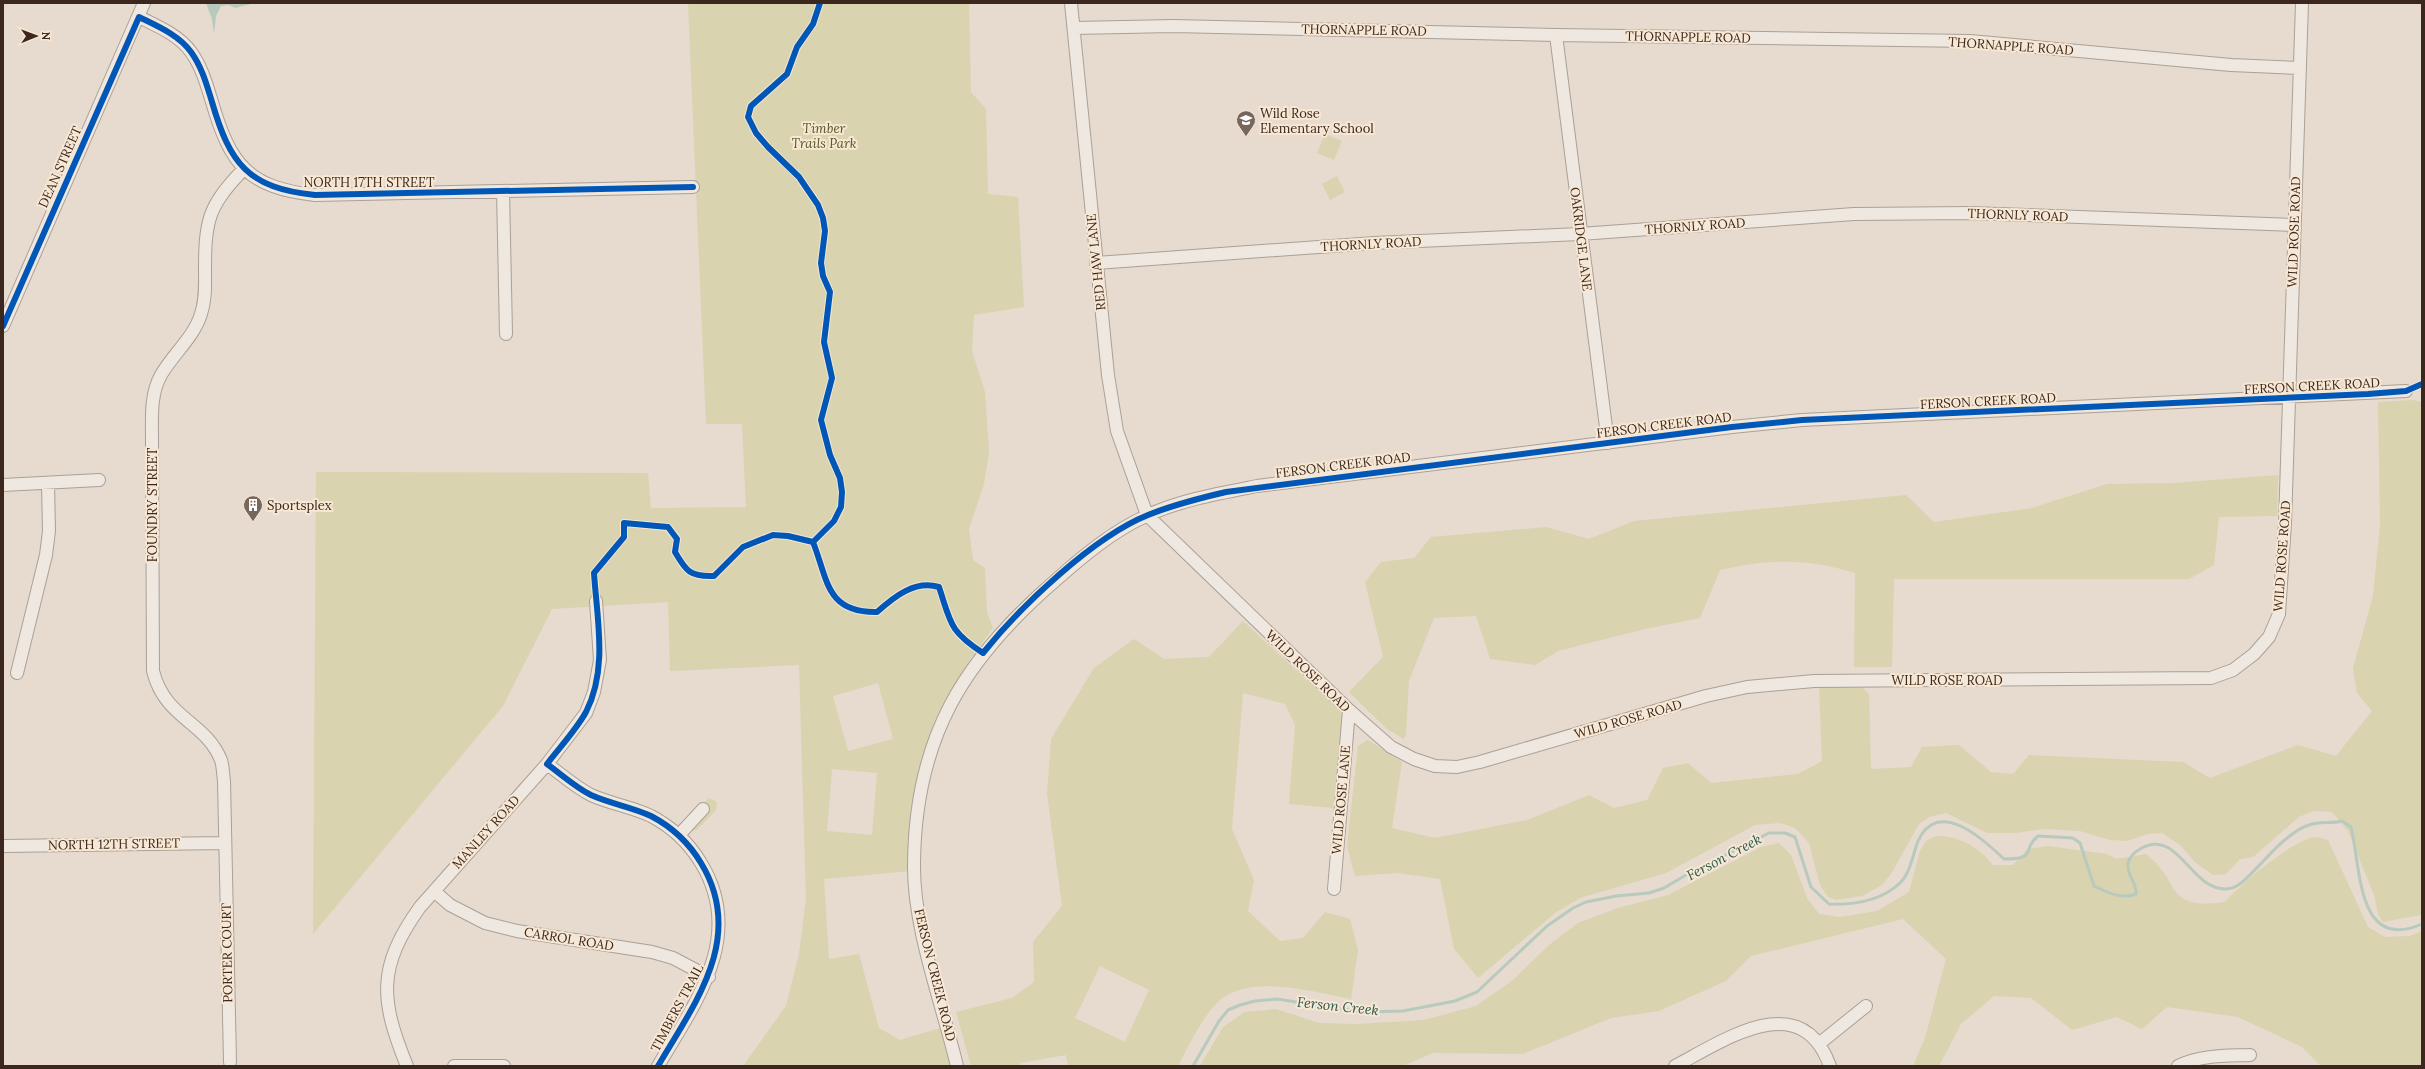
<svg xmlns="http://www.w3.org/2000/svg" width="2425" height="1069" font-family="Lora,serif">
<style>
.green{fill:#d9d3af;fill-rule:evenodd}
.water{fill:#b8cabd}
.lines{fill:none;stroke-linecap:round;stroke-linejoin:round}
.stream{stroke:#b8cabd;stroke-width:3}
.minor-casing{stroke:#aba097;stroke-width:14}
.minor{stroke:#eee8e0;stroke-width:12}
.cycleway-casing{stroke:#f7e7d3;stroke-width:8}
.cycleway{stroke:#0057b8;stroke-width:6}
.labels{text-anchor:middle;dominant-baseline:central;stroke-width:4;stroke-linejoin:round;paint-order:stroke}
.street-label{font-size:13px;fill:#3b271e;stroke:#f7e7d3}
.poi-label{font-size:13px;fill:#3b271e;stroke:#f7e7d3;text-anchor:start}
.park-label{font-size:13px;font-style:italic;fill:#535823;stroke:#f7e7d3}
.water-label{font-size:14px;font-style:italic;fill:#2c5b51;stroke:#f7e7d3}
</style>
<rect width="100%" height="100%" fill="#e6dbce"/>
<!-- green -->
<path class="green" d="M688 3H969L971 92 986 109 988 194 1018 197 1024 307 974 315 972 351 985 392 989 452 984 484 969 529 973 560 985 568 987 612 993 628 975 653V656H972L939 713 922 757 910 815V871L824 879 829 959 859 954 879 1028 900 1040 940 1028 950 1066H743L786 1006 799 954 806 899 799 665 670 671 668 602 552 609 503 706 313 934 316 472 648 473 651 508 746 507 742 424H706ZM878 683 893 739 848 751 833 696ZM832 769 877 773 872 835 827 831Z
M1325 134 1342 141 1334 160 1317 153Z
M1337 176 1345 192 1330 200 1322 184Z
M2412 400 2422 402 2421 915 2383 922 2378 914 2374 895 2348 831 2332 812 2313 811 2299 817 2253 857 2240 859 2226 874 2213 875 2196 863 2180 845 2162 833 2148 834 2127 841 2110 840 2080 831 2045 829 2015 833H1987L1946 813 1929 817 1919 824 1891 874 1882 885 1862 896 1836 900 1828 897 1820 885 1809 843 1795 828 1780 823 1755 825 1666 873 1580 898 1555 913 1478 978 1454 949 1440 879 1398 873 1355 876 1347 846 1358 746 1368 740 1402 762 1392 828 1435 838 1527 820 1589 795 1614 808 1647 800 1663 768 1688 763 1711 783 1798 774 1822 761 1819 686 1860 685 1869 694 1871 769 1911 767 1922 747 1959 745 1991 772 2013 774 2029 755 2183 762 2210 778 2298 745 2336 756 2372 711 2357 693 2353 668 2373 596 2380 525 2378 402Z
M2278 475 2277 516 2219 517 2214 565 2189 579H1894L1892 667H1854L1855 573C1807 558 1768 559 1720 570L1700 618 1645 629 1558 651 1535 665 1490 659 1476 616 1434 618 1409 681 1406 734 1404 739 1387 729 1349 692 1383 657 1365 582 1381 562 1414 558 1431 537 1546 527 1589 539 1634 521 1906 495 1934 522 2032 508 2107 484 2174 483Z
M1243 621 1341 712 1343 721 1333 808 1289 804 1295 725 1285 704 1243 693 1232 829 1254 880 1248 911 1280 941 1303 938 1325 912 1350 919 1358 950 1351 999C1314 992 1250 973 1219 1001 1201 1018 1190 1044 1178 1066H1068L1066 1055 1020 1063V1066H971L956 1012 1012 998 1034 982 1033 942 1062 906 1047 794 1051 739 1094 668 1134 639 1164 659 1209 657ZM1100 966 1149 990 1125 1042 1075 1018Z
M709 798 717 802 716 810 697 830 688 831 685 821Z
M1936 836C1961 836 1978 847 1993 865H2013L2028 849 2048 846 2107 854 2116 859 2146 854C2182 881 2163 911 2225 902 2242 883 2286 846 2310 838 2315 836 2323 839 2328 840L2368 927 2385 937 2410 936 2422 931V1066H2321L2302 1047 2238 1017 2167 1007 2142 1029 2117 1017 2072 1030 2031 998 1994 996 1961 1024 1939 1066H1913L1925 1038 1946 959 1903 919 1751 956 1726 981 1659 1011 1611 1018 1523 1054 1433 1053 1403 1066H1200L1223 1027 1245 1012 1276 1009 1319 1023 1357 1024 1424 1020 1476 1006 1513 980 1549 945 1578 923 1618 908 1668 895 1761 847 1779 843 1791 855 1807 898 1819 914 1840 917 1877 911 1909 892 1920 851 1926 841Z"/>
<!-- water -->
<path class="water" d="M206 3H255L235 8 229 5 221 6 216 16 214 34 212 19Z"/>
<g class="lines">
<!-- stream -->
<path class="stream" d="M1193 1066 1219 1021 1228 1010 1240 1005 1255 1001 1277 999 1360 1012 1403 1011 1455 1001 1477 992 1547 926 1573 908 1586 902 1616 896 1649 893 1664 888 1686 875 1769 833H1785L1795 837 1811 887 1829 904C1854 905 1881 901 1900 883 1910 874 1913 854 1918 841 1938 797 1983 839 2004 859 2039 859 2021 849 2038 836L2073 838 2080 843 2094 886C2107 892 2121 900 2136 894 2137 883 2127 876 2128 865 2128 859 2134 852 2140 849 2180 825 2192 898 2232 888 2245 885 2272 849 2286 839 2292 834 2301 827 2309 825 2320 821 2331 824 2342 821L2351 827C2361 866 2356 953 2422 924"/>
<!-- minor casing -->
<g class="minor-casing">
<path id="minor" d="M1071 3 1108 375 1117 431 1147 515 1349 710 1391 747 1414 759 1435 766 1457 767 1480 762 1706 696 1747 687 1814 681 2211 678 2233 670 2254 654 2269 637 2279 614 2285 523 2302 3
M139 17C157 26 179 35 191 52 202 67 207 86 212 102 230 164 248 188 315 195L693 187
M1074 28 1173 26 1556 35 1970 41 2231 65 2300 68
M1556 35 1608 443
M503 191 506 334
M1096 263 1374 243 1580 234 1854 214 1971 213 2294 225
M3 326 144 3
M3 485 99 480
M17 673 46 555 49 531 48 483
M547 764C561 774 575 787 591 795 611 804 632 807 651 816 672 827 689 843 701 863 746 937 695 1003 658 1066
M679 835 703 809
M3 846 224 843
M1334 889 1349 710
M434 891 450 905 485 923 517 931 652 952 673 958 709 977
M1820 1043 1866 1006
M230 1062 224 781C223 774 223 766 221 760 205 721 165 719 153 671L152 440C152 419 150 394 161 375 173 354 194 337 201 314 206 299 205 284 205 269 205 220 209 204 244 169
M407 1066C380 1000 377 967 420 907L547 764 586 713 594 692 600 660 596 601
M454 1066H504
M957 1066C942 1003 913 928 914 864 915 738 963 660 1056 580 1083 556 1113 531 1146 516 1180 500 1221 493 1257 486L1732 427 1802 420 2406 391
M1675 1066C1725 1040 1801 986 1830 1066
M2178 1066C2200 1055 2225 1056 2250 1055"/>
</g>
<!-- minor -->
<use href="#minor" class="minor"/>
<!-- cycleway casing -->
<g class="cycleway-casing">
<path id="cycleway" d="M3 326 139 17C157 26 179 35 191 52 202 67 207 86 212 102 230 164 248 188 315 195L693 187
M813 542C828 580 826 613 877 612 895 596 915 580 939 587 951 623 949 631 983 653 1020 607 1093 537 1148 515 1173 505 1200 498 1226 492L1732 427 1802 420 2368 394 2406 391 2422 384
M658 1066C695 1003 746 937 701 863 689 843 672 827 651 816 632 807 611 804 591 795 575 787 561 774 547 764 560 747 576 730 586 712 608 669 597 619 594 573L624 537V523L668 527 677 539 675 552C686 571 690 577 714 576L743 547 773 535 788 536 813 542 834 521 841 507 842 492 840 478 830 455 821 420 832 378 824 342 830 292 823 276 821 263 825 231 823 218 818 205 799 177 768 147 756 133 748 117 751 106 787 74 797 47 813 24 820 3"/>
</g>
<!-- cycleway -->
<use href="#cycleway" class="cycleway"/>
</g>
<!-- icons -->
<defs>
<g id="school-pin" transform="scale(1)"><path d="M0 17L-7.5 6A9.5 9.5 0 1 1 7.5 6Z" fill="#77665c" stroke="#f7e7d3"/><path d="M0-5L7-2L0 1L-7-2ZM-4 1L0 2.5L4 1V4Q0 6-4 4Z" fill="#fff"/></g>
<g id="building-pin" transform="scale(1)"><path d="M0 17L-7.5 6A9.5 9.5 0 1 1 7.5 6Z" fill="#77665c" stroke="#f7e7d3"/><path d="M-4-6H4V6H1V3H-1V6H-4ZM-2.5-4.3h1.7v1.8h-1.7ZM.8-4.3h1.7v1.8H.8ZM-2.5-1h1.7V.8h-1.7ZM.8-1h1.7V.8H.8Z" fill="#fff"/></g>
</defs>
<g fill-rule="evenodd">
<use href="#school-pin" x="1246" y="120"/>
<use href="#building-pin" x="253" y="505"/>
</g>
<g class="labels">
<!-- street labels -->
<g class="street-label">
<text transform="translate(1364 30) rotate(1)">THORNAPPLE ROAD</text>
<text transform="translate(1688 37) rotate(1)">THORNAPPLE ROAD</text>
<text transform="translate(2011 46) rotate(4)">THORNAPPLE ROAD</text>
<text transform="translate(60 167) rotate(-66)">DEAN STREET</text>
<text x="369" y="182">NORTH 17TH STREET</text>
<text transform="translate(2018 215) rotate(2)">THORNLY ROAD</text>
<text transform="translate(1695 226) rotate(-4)">THORNLY ROAD</text>
<text transform="translate(2294 232) rotate(-88)">WILD ROSE ROAD</text>
<text transform="translate(1581 239) rotate(83)">OAKRIDGE LANE</text>
<text transform="translate(1371 244) rotate(-3)">THORNLY ROAD</text>
<text transform="translate(1096 262) rotate(-96)">RED HAW LANE</text>
<text transform="translate(2312 386) rotate(-3)">FERSON CREEK ROAD</text>
<text transform="translate(1988 401) rotate(-3)">FERSON CREEK ROAD</text>
<text transform="translate(1664 425) rotate(-7)">FERSON CREEK ROAD</text>
<text transform="translate(1343 465) rotate(-7)">FERSON CREEK ROAD</text>
<text transform="translate(152 505) rotate(-90)">FOUNDRY STREET</text>
<text transform="translate(2282 556) rotate(-86)">WILD ROSE ROAD</text>
<text transform="translate(1308 671) rotate(44)">WILD ROSE ROAD</text>
<text x="1947" y="680">WILD ROSE ROAD</text>
<text transform="translate(1628 719) rotate(-16)">WILD ROSE ROAD</text>
<text transform="translate(1341 800) rotate(-85)">WILD ROSE LANE</text>
<text transform="translate(486 832) rotate(-48)">MANLEY ROAD</text>
<text transform="translate(114 844) rotate(-1)">NORTH 12TH STREET</text>
<text transform="translate(569 939) rotate(9)">CARROL ROAD</text>
<text transform="translate(227 953) rotate(-91)">PORTER COURT</text>
<text transform="translate(935 975) rotate(76)">FERSON CREEK ROAD</text>
<text transform="translate(677 1008) rotate(-62)">TIMBERS TRAIL</text>
</g>
<!-- poi labels -->
<g class="poi-label">
<text x="1260" y="113">Wild Rose<tspan x="1260" dy="15">Elementary School</tspan></text>
<text x="267" y="505">Sportsplex</text>
</g>
<!-- park labels -->
<g class="park-label">
<text x="824" y="128">Timber<tspan x="824" dy="15">Trails Park</tspan></text>
</g>
<!-- water labels -->
<g class="water-label">
<text transform="translate(1724 857) rotate(-28)">Ferson Creek</text>
<text transform="translate(1338 1006) rotate(6)">Ferson Creek</text>
</g>
</g>
<!-- border -->
<rect width="2425" height="1069" fill="none" stroke="#3b271e" stroke-width="8"/>
<!-- north arrow -->
<g transform="translate(36 36) rotate(89)" stroke="#f7e7d3" stroke-width="3" paint-order="stroke">
<path d="M0-3L7 15L0 10L-7 15Z" fill="#3b271e"/>
<text y="-6" font-size="11" font-weight="bold" text-anchor="middle" fill="#3b271e">N</text>
</g>
</svg>
